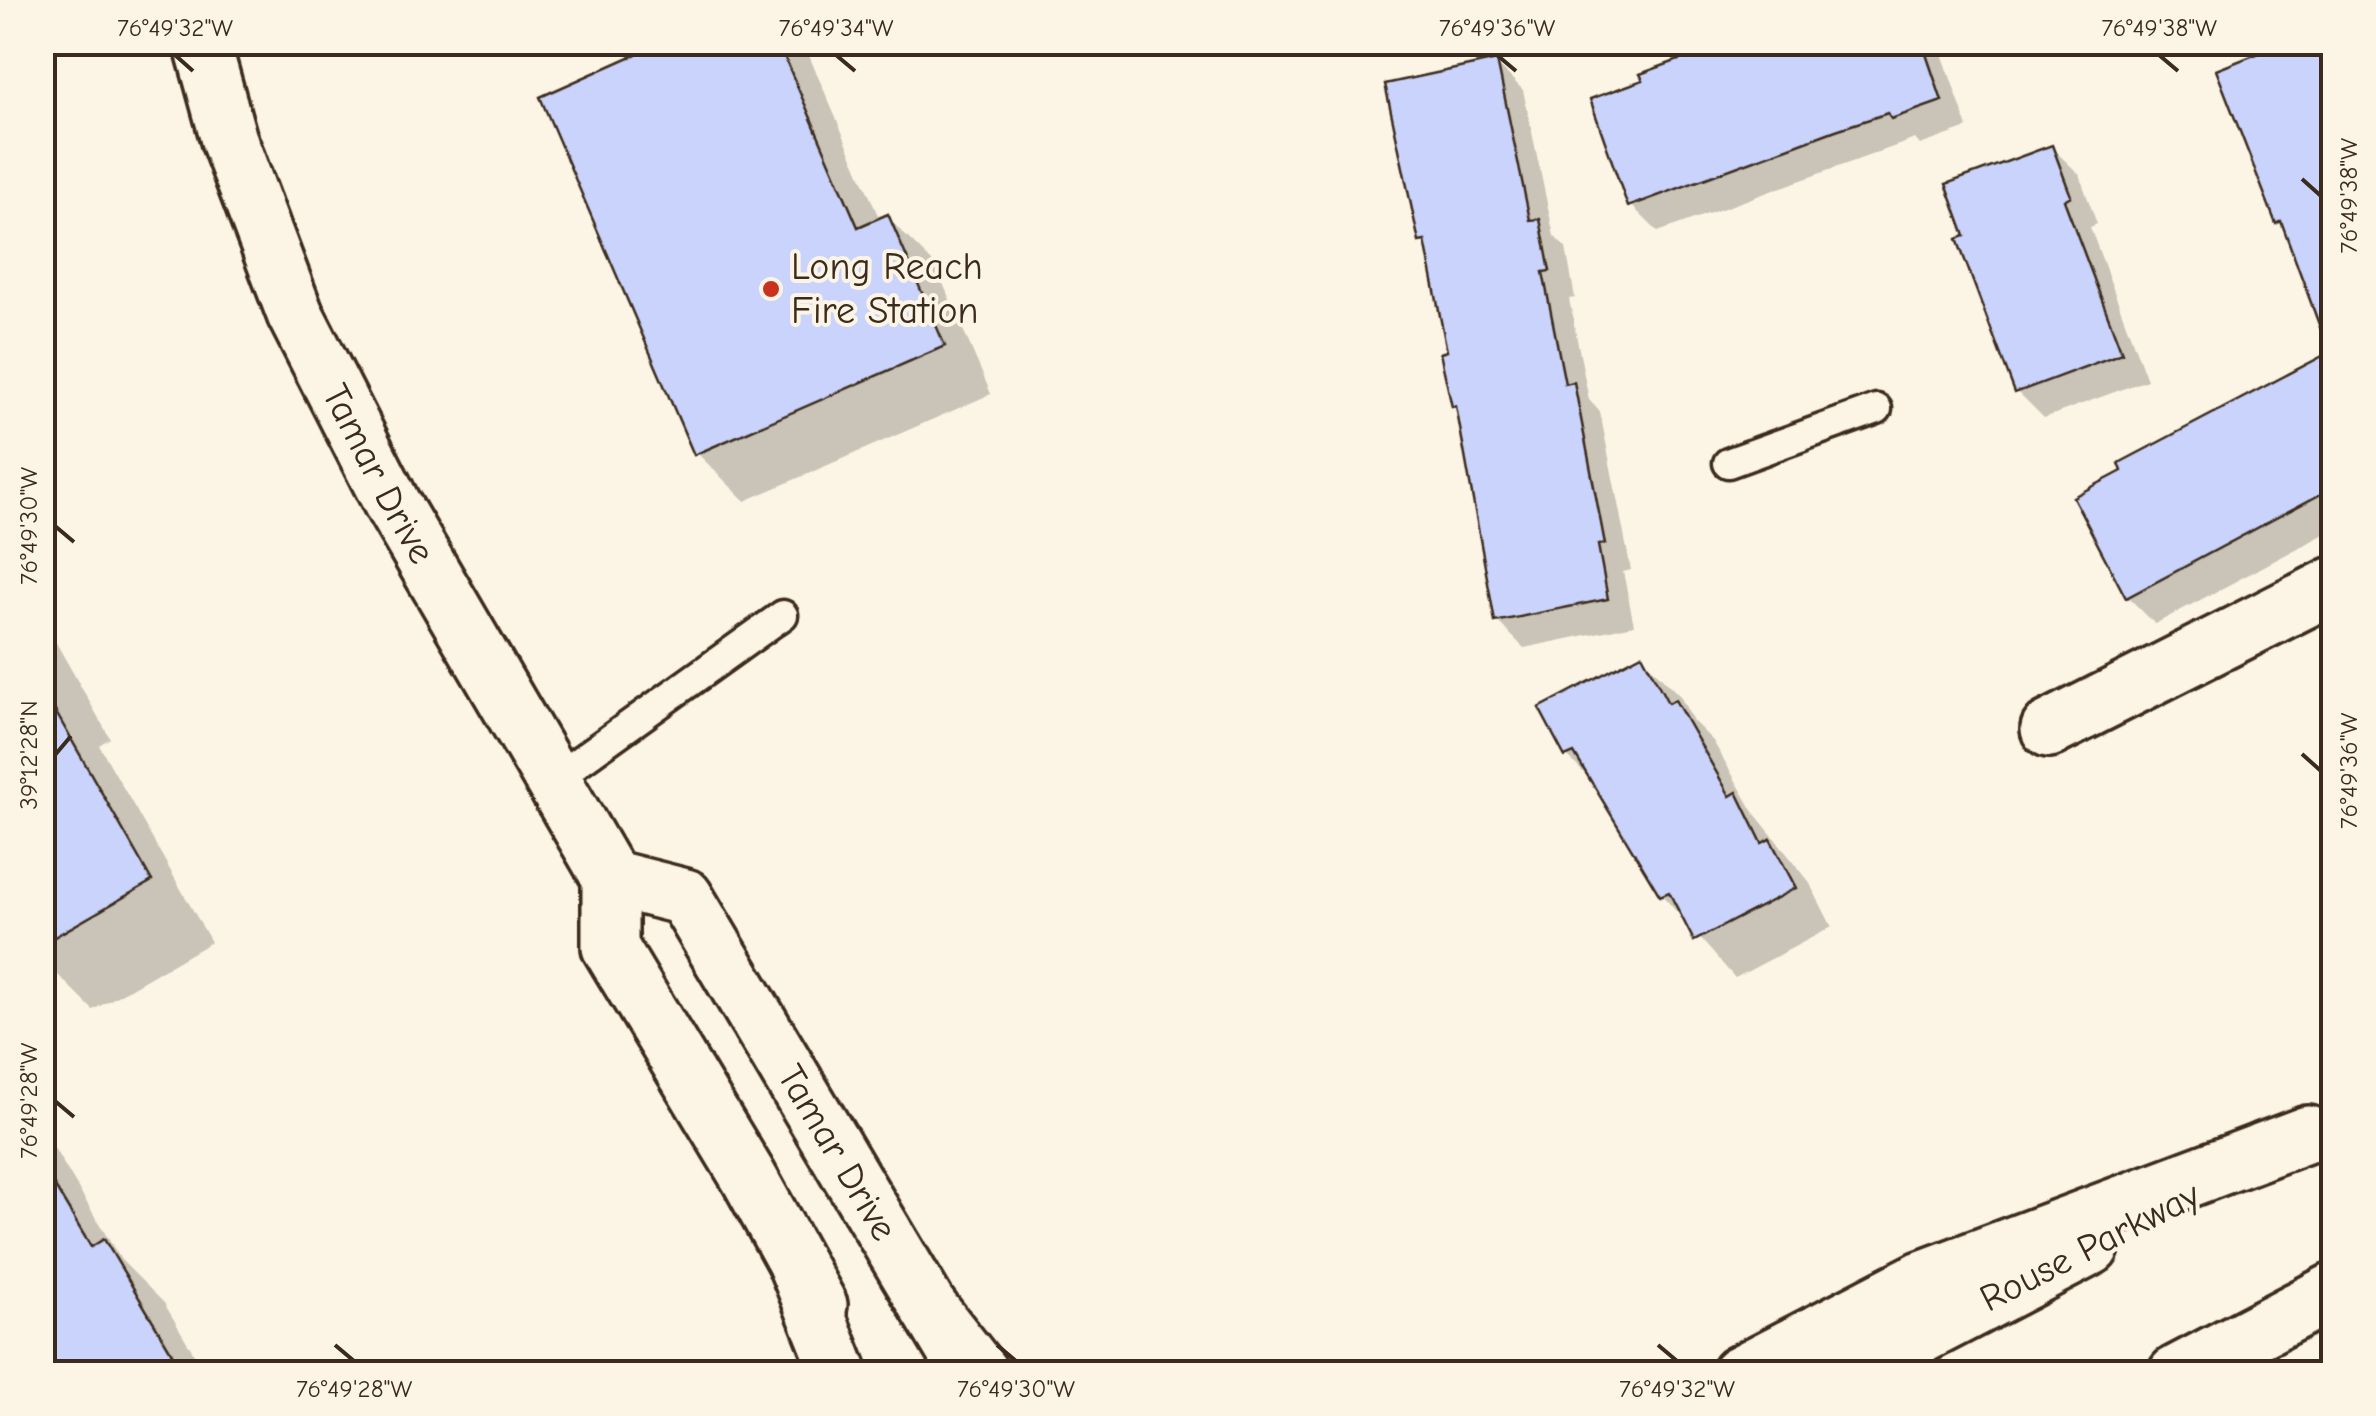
<svg xmlns="http://www.w3.org/2000/svg" width="2376" height="1416" font-family="'Comic Neue',sans-serif">
<style>
.shadow{fill:#0003}
.building{fill:#c9d3fb;stroke:#3b2a1e;stroke-width:2.5}
.lines{fill:none;stroke-linecap:round;stroke-linejoin:round}
.service-casing{stroke:#3b2a1e;stroke-width:35}
.minor-casing{stroke:#3b2a1e;stroke-width:62}
.tertiary-casing{stroke:#3b2a1e;stroke-width:62}
.primary-casing{stroke:#3b2a1e;stroke-width:62}
.service{stroke:#fcf5e5;stroke-width:28}
.minor{stroke:#fcf5e5;stroke-width:55}
.tertiary{stroke:#fcf5e5;stroke-width:55}
.primary{stroke:#fcf5e5;stroke-width:55}
.ticks{fill:none;stroke:#3b2a1e;stroke-width:4}
.poi-dot{fill:#c8321e;stroke:#fcf5e5;stroke-width:4}
.labels{text-anchor:middle;dominant-baseline:central;stroke-width:8;stroke-linejoin:round;paint-order:stroke}
.poi-label{font-size:38px;fill:#3b2a1e;stroke:#fcf5e5;text-anchor:start}
.street-label{font-size:38px;fill:#3b2a1e;stroke:#fcf5e5}
.neatline{fill:none;stroke:#3b2a1e;stroke-width:4}
.ticks-label{font-size:25px;text-anchor:middle;fill:#3b2a1e}
</style>
<rect width="100%" height="100%" fill="#fcf5e5"/>
<filter id="ink" filterUnits="userSpaceOnUse"><feTurbulence type="fractalNoise" baseFrequency=".01" numOctaves="2"/><feDisplacementMap in="SourceGraphic" scale="20" xChannelSelector="R" yChannelSelector="G"/><feConvolveMatrix kernelMatrix="1 2 1 2 8 2 1 2 1" color-interpolation-filters="sRGB"/></filter>
<g filter="url(#ink)">
<!-- shadow -->
<path class="shadow" d="M670 42H799L807 51 880 220 887 217 935 265 991 394 745 501 697 453Z
M1735 42H1938L1968 128 1920 145 1915 139 1658 232 1631 205Z
M2294 42 2334 45V303Z
M1496 63 1523 90 1554 236 1566 248 1575 298 1569 299 1589 400 1600 412 1631 570 1623 572 1634 625 1524 648 1497 621 1459 411 1454 406 1450 353 1429 249 1422 241Z
M2052 148 2079 174 2097 224 2090 227 2147 380 2044 418 2017 391 1968 237Z
M2334 353V529L2155 624 2128 597Z
M42 618 110 738 99 745 211 942 93 1010 42 959Z
M1641 657 1680 696 1693 721 1713 741 1755 814 1808 880 1832 927 1735 978 1662 895 1596 785 1567 756Z
M42 1128 121 1260 164 1303 206 1374H42Z"/>
<!-- building -->
<path class="building" d="M663 42H778L858 227 888 214 945 346 694 455 540 97Z
M1728 42H1922L1942 101 1891 119 1888 113 1836 130 1628 207 1590 99 1643 80 1640 74Z
M2287 42H2326L2334 62V348L2328 349 2281 221 2276 224 2216 70Z
M1497 60 1530 220 1540 219 1550 271 1543 272 1565 384 1574 382 1605 544 1598 545 1608 599 1495 622 1456 406 1452 407 1440 353 1447 351 1425 241 1419 242 1385 84Z
M2052 145 2071 196 2064 200 2122 353 2015 393 1957 239 1965 236 1946 184Z
M2334 350V487L2126 598 2073 497 2122 471 2119 463Z
M1642 654 1668 703 1675 700 1730 796 1737 792 1762 843 1770 839 1796 888 1694 941 1669 892 1660 896 1574 753 1565 757 1539 708Z
M42 688 152 881 42 944Z
M42 1165 91 1247 104 1239 172 1353 142 1374H42Z"/>
<g class="lines">
<!-- service casing -->
<g class="service-casing">
<path id="service" d="M1728 463 1877 409
M553 780 783 615"/>
</g>
<!-- minor casing -->
<g class="minor-casing">
<path id="minor" d="M2049 729 2334 585"/>
</g>
<!-- tertiary casing -->
<g class="tertiary-casing">
<g id="tertiary">
<path id="s1" d="M202 42 229 140 295 314 392 504 610 878V947L748 1176 819 1305"/>
<path id="s2" d="M610 878 685 897 953 1348"/>
</g>
</g>
<!-- primary casing -->
<g class="primary-casing">
<path id="primary" d="M796 1264 840 1374
M928 1306 981 1374
M1739 1374 1922 1279 2308 1134
M1847 1374 2091 1247
M2176 1374 2334 1291"/>
</g>
<!-- service -->
<use href="#service" class="service"/>
<!-- minor -->
<use href="#minor" class="minor"/>
<!-- tertiary -->
<use href="#tertiary" class="tertiary"/>
<!-- primary -->
<use href="#primary" class="primary"/>
</g>
</g>
<!-- ticks -->
<path class="ticks" d="M175 55 193 71M836 55 855 71M1497 55 1516 71M2159 55 2178 71M2302 179 2321 196M55 526 74 542M2302 754 2321 771M55 755 71 736M55 1101 74 1117M335 1345 354 1361M997 1345 1016 1361M1658 1345 1677 1361"/>
<!-- markers -->
<circle class="poi-dot" cx="771" cy="289" r="10"/>
<g class="labels">
<!-- poi labels -->
<g class="poi-label">
<text x="791" y="267">Long Reach<tspan x="791" dy="44">Fire Station</tspan></text>
</g>
<!-- street labels -->
<g class="street-label">
<text stroke="none"><textPath href="#s1" startOffset="468">Tamar Drive</textPath></text>
<text stroke="none"><textPath href="#s2" startOffset="375">Tamar Drive</textPath></text>
<text transform="translate(2090 1247) rotate(-27)">Rouse Parkway</text>
</g>
</g>
<!-- margin -->
<rect width="2376" height="1416" fill="none" stroke="#fcf5e5" stroke-width="110"/>
<rect x="55" y="55" width="2266" height="1306" class="neatline"/>
<g class="ticks-label">
<text x="175" y="36">76°49'32"W</text>
<text x="836" y="36">76°49'34"W</text>
<text x="1497" y="36">76°49'36"W</text>
<text x="2159" y="36">76°49'38"W</text>
<text transform="translate(2348 196) rotate(-90)" y="9">76°49'38"W</text>
<text transform="translate(28 526) rotate(-90)" y="9">76°49'30"W</text>
<text transform="translate(28 755) rotate(-90)" y="9">39°12'28"N</text>
<text transform="translate(2348 771) rotate(-90)" y="9">76°49'36"W</text>
<text transform="translate(28 1101) rotate(-90)" y="9">76°49'28"W</text>
<text x="354" y="1397">76°49'28"W</text>
<text x="1016" y="1397">76°49'30"W</text>
<text x="1677" y="1397">76°49'32"W</text>
</g>
</svg>
